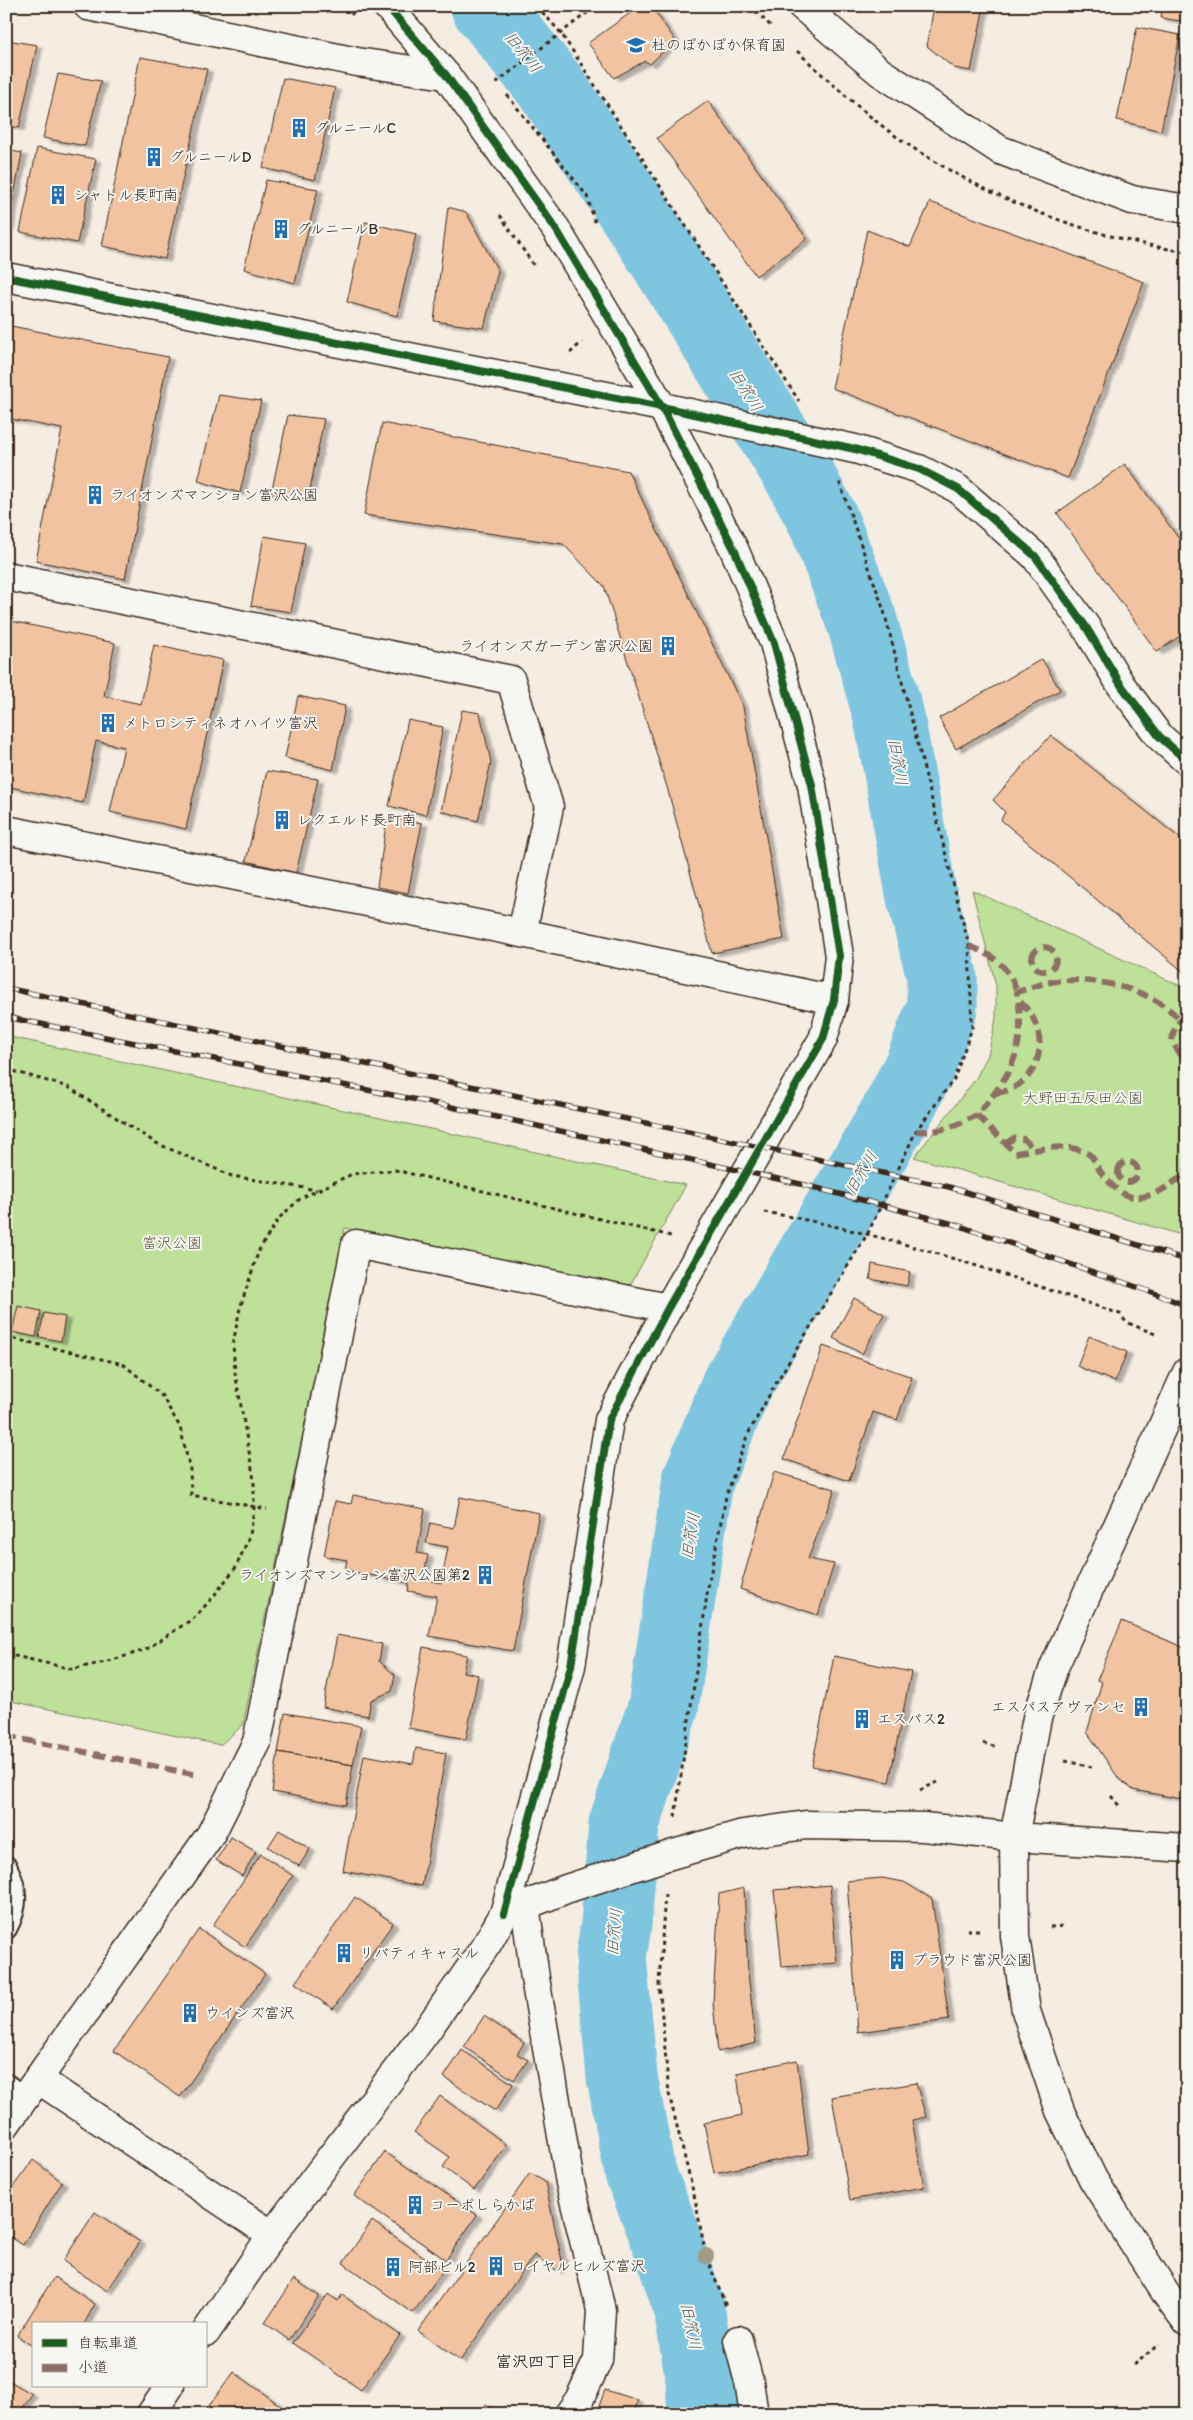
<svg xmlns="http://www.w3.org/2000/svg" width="1193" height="2420" font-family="Itim,'Klee One',sans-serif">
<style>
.green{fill:#bee099;stroke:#7c855c}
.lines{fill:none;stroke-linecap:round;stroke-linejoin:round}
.river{stroke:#7ec6df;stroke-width:71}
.building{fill:#f1c3a0;stroke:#3b2a1e;filter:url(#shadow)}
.service-casing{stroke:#3b2a1e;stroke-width:25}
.minor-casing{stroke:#3b2a1e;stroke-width:31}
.tertiary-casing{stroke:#3b2a1e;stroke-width:31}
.path{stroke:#3b2a1e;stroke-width:3;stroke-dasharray:4 4;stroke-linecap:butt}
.service{stroke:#f6f6f2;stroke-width:21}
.minor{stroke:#f6f6f2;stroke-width:28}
.tertiary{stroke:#f6f6f2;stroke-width:28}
.rail-casing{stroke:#3b2a1e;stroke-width:5.5}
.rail{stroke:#f6f6f2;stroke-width:4;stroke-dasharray:11;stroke-linecap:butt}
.quiet{stroke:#8d6e63;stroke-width:6;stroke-dasharray:12 6;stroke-linecap:butt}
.cycleway-casing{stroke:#f6f6f2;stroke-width:11}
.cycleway{stroke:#1b5e20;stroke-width:8}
.tree{fill:#a19b87}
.labels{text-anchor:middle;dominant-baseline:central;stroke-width:4;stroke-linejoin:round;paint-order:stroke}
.poi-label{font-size:15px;fill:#3b2a1e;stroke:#f6f6f2;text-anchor:start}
.park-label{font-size:15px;fill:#5c583d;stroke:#f6f6f2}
.water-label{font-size:16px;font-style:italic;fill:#4f5958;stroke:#f6f6f2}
.neighbourhood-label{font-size:16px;font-weight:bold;fill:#3b2a1e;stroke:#f6f6f2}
</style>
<defs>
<filter id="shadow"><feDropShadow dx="5.5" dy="3" stdDeviation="1" flood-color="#0004"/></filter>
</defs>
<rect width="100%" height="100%" fill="#f5ece2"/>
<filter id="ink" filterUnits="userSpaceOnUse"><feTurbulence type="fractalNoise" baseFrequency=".02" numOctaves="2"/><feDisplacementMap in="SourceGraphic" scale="10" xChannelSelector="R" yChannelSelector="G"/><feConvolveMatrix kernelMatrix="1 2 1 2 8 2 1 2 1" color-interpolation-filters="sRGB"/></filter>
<g filter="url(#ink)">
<!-- green -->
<path class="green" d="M972 890 1187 989V1225L1178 1234 914 1157 975 1080 988 1055 996 1018V986Z
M6 1036 686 1185 629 1287 345 1228 243 1725 220 1745 6 1700Z"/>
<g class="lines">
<!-- river -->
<path class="river" d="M486 6 552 88 664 258 799 475 823 520 862 622 889 717 922 897 942 976V1008L919 1068 899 1108 736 1386 698 1480 663 1708 624 1824 616 1925 611 1957 622 2077 640 2172 663 2230 689 2308 701 2379 703 2414"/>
</g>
<!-- building -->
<path class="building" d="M640 6H651L675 40 650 64 645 61 614 78 588 43Z
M934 6H984L971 71 954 68 927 46Z
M1163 6H1187V22L1161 18Z
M1137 27 1180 35 1161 131 1117 120Z
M6 40 37 45 19 128 6 125Z
M140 57 207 69 165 259 102 246Z
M58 74 101 81 85 146 43 138Z
M283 78 335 88 315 180 263 168Z
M708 101 807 239 756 276 657 138Z
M37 148 96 159 77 243 20 232Z
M6 150 22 153 8 227H6Z
M266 180 318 189 295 283 244 269Z
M930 202 1144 282 1068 478 832 388 867 230 910 247Z
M448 207 466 212 498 271 484 328 434 321Z
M365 222 416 234 397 316 347 302Z
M6 325 168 357 125 579 36 561 62 429 6 418Z
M219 395 261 401 240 493 198 481Z
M288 415 324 419 308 499 271 494Z
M382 423 628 471 743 707 784 939 712 953 667 787 604 586 563 544 364 515Z
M1125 464 1187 550V631L1157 652 1057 513Z
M264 536 305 543 291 612 251 606Z
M6 620 115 643 104 696 141 704 154 645 223 660 186 829 110 812 124 747 96 741 83 803 6 786Z
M1042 659 1060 690 956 749 939 718Z
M298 696 345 706 333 770 285 758Z
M462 710 480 713 491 762 478 821 441 811Z
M408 720 443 727 426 815 389 806Z
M1051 735 1187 844V971L1185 973 1001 820 1005 812 993 800Z
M267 771 318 779 296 873 246 861Z
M387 818 422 823 408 893 377 887Z
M872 1264 910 1272 907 1286 870 1279Z
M854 1298 884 1314 862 1354 833 1338Z
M18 1306 41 1311 36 1337 12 1332Z
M44 1313 65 1317 61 1341 39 1337Z
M1089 1336 1127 1352 1115 1382 1077 1366Z
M823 1346 912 1377 897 1420 873 1412 849 1481 784 1459Z
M774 1472 835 1489 808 1559 834 1564 818 1615 740 1589Z
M353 1495 425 1509 417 1553 428 1555 423 1579 441 1583 448 1547 426 1543 430 1523 454 1528 460 1497 539 1513 513 1651 429 1636 437 1596 408 1591 409 1583 345 1570 347 1560 324 1556 335 1501 351 1504Z
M1122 1621 1187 1649V1800L1133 1790 1119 1779 1087 1732 1102 1682 1097 1680Z
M337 1635 382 1644 379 1661 395 1675 392 1691 371 1700 368 1716 323 1707Z
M423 1647 467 1655 463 1672 478 1675 466 1739 408 1728Z
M834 1656 911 1672 889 1782 812 1766Z
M285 1713 361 1726 353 1765 278 1752Z
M416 1748 446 1753 422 1886 343 1871 364 1755 413 1764Z
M278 1752 353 1765 346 1805 272 1792Z
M279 1830 310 1849 299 1866 268 1847Z
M231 1837 256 1852 242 1876 216 1860Z
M261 1854 293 1876 245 1947 213 1925Z
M882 1878 904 1882 932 1899 949 2020 858 2032 847 1881Z
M830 1885 837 1963 782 1967 774 1890Z
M744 1888 748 1973 756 2043 718 2052 713 2003 719 1894Z
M355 1897 393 1923 333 2009 295 1983Z
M199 1929 265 1974 180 2097 114 2051Z
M484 2016 524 2043 517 2054 528 2060 514 2080 464 2047Z
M462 2050 513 2084 495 2111 444 2077Z
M797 2060 809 2154 714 2173 704 2123 742 2115 737 2073Z
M916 2083 926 2117 912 2120 924 2187 850 2200 832 2097Z
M440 2096 507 2145 474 2190 443 2167 450 2157 414 2132Z
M385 2152 477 2215 446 2260 354 2196Z
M33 2160 62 2182 23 2245 6 2234V2196Z
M530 2173 545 2182 562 2261 558 2271 534 2255 460 2361 418 2331Z
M95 2212 140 2242 107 2291 63 2261Z
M372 2221 443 2270 413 2313 343 2263Z
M54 2277 95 2304 84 2324H34V2347L17 2336Z
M294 2279 319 2296 289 2340 265 2323Z
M328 2294 338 2301 342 2295 400 2335 361 2390 293 2343Z
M234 2372 292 2414H212L206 2410Z
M6 2379 32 2394 19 2414H6Z
M605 2390 638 2400 633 2414H596Z
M486 2404 501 2414H479Z"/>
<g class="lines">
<!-- service casing -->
<g class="service-casing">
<path id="service" d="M6 1867C17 1889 18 1906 6 1928
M6 2085 24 2098"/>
</g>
<!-- minor casing -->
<g class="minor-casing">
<path id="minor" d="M88 6 357 62 446 75
M6 576 511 680 549 807 522 933
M6 830 522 933 834 1000
M525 1905 535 1978 570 2183 601 2310 598 2360 579 2400 569 2414
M738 2340 749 2382 754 2414"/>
</g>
<!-- tertiary casing -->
<g class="tertiary-casing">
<path id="tertiary" d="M387 6 446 75 556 229 662 407 734 549 774 643 812 785 839 956 834 1000 823 1039 668 1308 609 1420 571 1666 504 1914
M802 6 880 72 1000 150 1132 200 1187 209
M6 277 662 407 855 449 919 469 958 489 1035 556 1086 627 1121 685 1159 736 1187 761
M1187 1372 1054 1667 1037 1718 1014 1837 1015 1936 1026 2011 1060 2111 1093 2179 1167 2295 1187 2322
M38 2079 272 2235
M6 2124 211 1834 257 1742 356 1244 668 1308
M206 2332 272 2235 425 2033 487 1944 504 1914 566 1889 667 1856 743 1834 806 1825 924 1827 1014 1837 1187 1848
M151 2414 170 2386"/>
</g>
<!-- path -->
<path class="path" d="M346 6 353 15
M537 6 561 33 799 401
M750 6 772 27
M797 51C829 81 861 111 897 137 983 197 1083 236 1187 252
M496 83 596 6
M507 95 587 196 595 222
M500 215 534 266
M570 353 582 342
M6 1069 68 1087 156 1143 232 1176 317 1190
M764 1212C887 1233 1003 1274 1120 1314L1126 1322 1155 1334
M6 1337 123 1364 162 1396 180 1427 190 1469 191 1495 267 1509
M6 1654 72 1669 106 1662 145 1650 194 1618 213 1597 236 1567 250 1535 254 1509V1480L235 1372 233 1344 240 1308 259 1250 279 1218 301 1198 352 1174 395 1170 671 1236
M983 1743 997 1747
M1065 1761 1092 1767
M920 1790 938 1782
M1111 1796 1121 1808
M675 1817 709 1581 726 1497 747 1436 777 1381 868 1233 916 1131 954 1079 972 1028 969 946 884 611 839 481
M665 1894 659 1983 669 2094 695 2199 706 2256 727 2309
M1050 1927 1065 1926
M967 1930H981
M1134 2365 1159 2344"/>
<!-- service -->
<use href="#service" class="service"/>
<!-- minor -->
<use href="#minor" class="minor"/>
<!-- tertiary -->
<use href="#tertiary" class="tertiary"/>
<!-- rail casing -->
<g class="rail-casing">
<path id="rail" d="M6 988 949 1187 1187 1260
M6 1017 447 1106 805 1185 957 1225 1154 1293 1187 1306"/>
</g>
<!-- rail -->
<use href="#rail" class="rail"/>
<!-- quiet -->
<path class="quiet" d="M969 946C994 955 1009 967 1017 992
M1032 959a12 12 0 1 1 24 0a12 12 0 1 1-24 0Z
M1187 1016C1177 1021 1173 1029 1172 1041L1179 1053 1187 1058
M1187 1032C1183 1027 1180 1020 1176 1016 1149 987 1084 974 1046 983 1037 985 1027 989 1017 992 1027 1048 1012 1074 977 1115L1015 1153C1037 1150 1067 1142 1087 1153 1094 1156 1096 1165 1100 1171 1107 1180 1115 1190 1126 1195 1146 1204 1175 1184 1187 1170
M996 1093C1043 1087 1054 1030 1019 1001
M916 1131C940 1133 956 1126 977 1115
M1005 1144 1014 1138 1024 1139 1035 1150
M1118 1172a10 10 0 1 1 20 0a10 10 0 1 1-20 0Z
M6 1736 197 1775"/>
<!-- cycleway casing -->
<g class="cycleway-casing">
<path id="cycleway" d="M387 6 446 75 556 229 662 407 734 549 774 643 812 785 839 956 834 1000 823 1039 668 1308 609 1420 571 1666 504 1914
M6 277 662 407 855 449 919 469 958 489 1035 556 1086 627 1121 685 1159 736 1187 761"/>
</g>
<!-- cycleway -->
<use href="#cycleway" class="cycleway"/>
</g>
<!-- trees -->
<circle class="tree" cx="706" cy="2256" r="8"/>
</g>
<!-- icons -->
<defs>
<g id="school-bare" transform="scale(1.5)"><path d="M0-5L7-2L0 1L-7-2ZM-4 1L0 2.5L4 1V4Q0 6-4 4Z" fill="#1f6fb2" stroke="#f6f6f2" stroke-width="2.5" paint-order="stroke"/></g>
<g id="building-bare" transform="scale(1.5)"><path d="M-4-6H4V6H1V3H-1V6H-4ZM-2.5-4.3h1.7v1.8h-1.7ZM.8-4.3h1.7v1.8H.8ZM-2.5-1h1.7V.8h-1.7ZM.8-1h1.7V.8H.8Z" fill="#1f6fb2" stroke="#f6f6f2" stroke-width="2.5" paint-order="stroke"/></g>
</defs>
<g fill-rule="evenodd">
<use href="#school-bare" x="636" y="45"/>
<use href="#building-bare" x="299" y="128"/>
<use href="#building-bare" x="154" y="157"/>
<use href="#building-bare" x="58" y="195"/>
<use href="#building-bare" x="281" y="229"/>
<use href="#building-bare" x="95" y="495"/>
<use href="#building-bare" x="668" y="646"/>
<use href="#building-bare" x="108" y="723"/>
<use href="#building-bare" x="282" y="820"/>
<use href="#building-bare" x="485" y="1575"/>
<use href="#building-bare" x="1141" y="1707"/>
<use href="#building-bare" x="862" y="1719"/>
<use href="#building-bare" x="344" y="1953"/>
<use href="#building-bare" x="897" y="1960"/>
<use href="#building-bare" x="190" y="2013"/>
<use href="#building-bare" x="415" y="2205"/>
<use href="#building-bare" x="496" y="2266"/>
<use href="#building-bare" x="393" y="2267"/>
</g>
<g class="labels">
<!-- poi labels -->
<g class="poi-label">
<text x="651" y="45">杜のぽかぽか保育園</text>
<text x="314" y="128">グルニールC</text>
<text x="169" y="157">グルニールD</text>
<text x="73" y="195">シャトル長町南</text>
<text x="296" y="229">グルニールB</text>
<text x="110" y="495">ライオンズマンション富沢公園</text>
<text x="653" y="646" text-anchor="end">ライオンズガーデン富沢公園</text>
<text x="123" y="723">メトロシティネオハイツ富沢</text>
<text x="297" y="820">レクエルド長町南</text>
<text x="470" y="1575" text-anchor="end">ライオンズマンション富沢公園第2</text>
<text x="1126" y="1707" text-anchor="end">エスパスアヴァンセ</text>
<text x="877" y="1719">エスパス2</text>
<text x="359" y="1953">リバティキャスル</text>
<text x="912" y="1960">プラウド富沢公園</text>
<text x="205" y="2013">ウインズ富沢</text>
<text x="430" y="2205">コーポしらかば</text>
<text x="511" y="2266">ロイヤルヒルズ富沢</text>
<text x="408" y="2267">阿部ビル2</text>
</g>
<!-- park labels -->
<g class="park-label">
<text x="1083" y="1098">大野田五反田公園</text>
<text x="172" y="1243">富沢公園</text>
</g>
<!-- water labels -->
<g class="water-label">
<text transform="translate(523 52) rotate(51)">旧笊川</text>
<text transform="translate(746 390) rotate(58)">旧笊川</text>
<text transform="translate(898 762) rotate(80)">旧笊川</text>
<text transform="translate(861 1173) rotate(-60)">旧笊川</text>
<text transform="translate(690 1536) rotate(-81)">旧笊川</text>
<text transform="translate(614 1932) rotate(-85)">旧笊川</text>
<text transform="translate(691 2326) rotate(78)">旧笊川</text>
</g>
<!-- neighbourhood labels -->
<g class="neighbourhood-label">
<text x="536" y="2361">富沢四丁目</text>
</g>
</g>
<!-- margin -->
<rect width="1193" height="2420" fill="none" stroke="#f6f6f2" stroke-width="25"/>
<rect x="12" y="12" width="1168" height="2395" fill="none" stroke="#3b2a1e" stroke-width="2" filter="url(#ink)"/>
<!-- legend -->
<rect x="32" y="2322" width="175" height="65" fill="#f6f6f2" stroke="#aba49d"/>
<rect x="42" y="2339" width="25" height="8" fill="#1b5e20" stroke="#aba49d"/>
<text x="78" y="2348" font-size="15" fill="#3b2a1e">自転車道</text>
<rect x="42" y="2364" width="25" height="8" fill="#8d6e63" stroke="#aba49d"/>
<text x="78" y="2372" font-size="15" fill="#3b2a1e">小道</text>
</svg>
